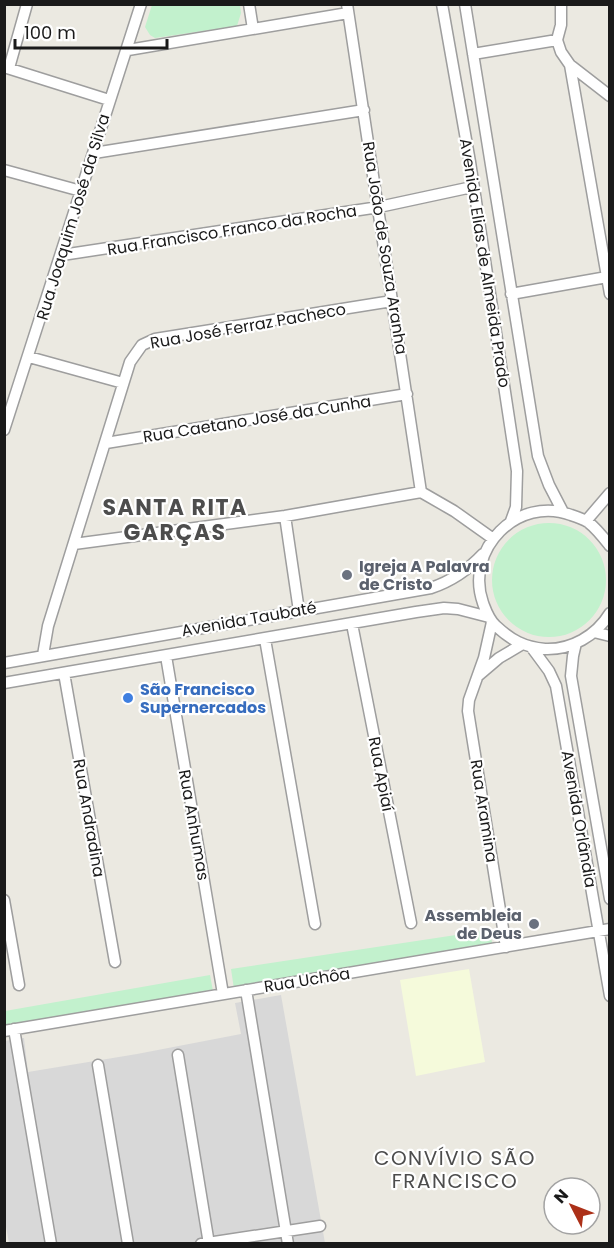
<svg xmlns="http://www.w3.org/2000/svg" width="614" height="1248" font-family="Poppins,sans-serif">
<style>
.residential{fill:#d8d8d8}
.education{fill:#f5fadb}
.park{fill:#c2f1cd}
.lines{fill:none;stroke-linecap:round;stroke-linejoin:round}
.minor-casing{stroke:#9e9e9e;stroke-width:13}
.minor{stroke:#fff;stroke-width:10}
.worship-dot{fill:#6b7280;stroke:#fff;stroke-width:2}
.shop-dot{fill:#3f7fe0;stroke:#fff;stroke-width:2}
.labels{text-anchor:middle;dominant-baseline:central;stroke-width:4.5;stroke-linejoin:round;paint-order:stroke}
.street-label{font-size:16px;fill:#1a1a1a;stroke:#fff}
.worship-label{font-size:16px;font-weight:bold;fill:#5b616d;stroke:#fff;text-anchor:start}
.shop-label{font-size:16px;font-weight:bold;fill:#366cbe;stroke:#fff;text-anchor:start}
.quarter-label{font-size:20px;letter-spacing:1.5px;fill:#4d4d4d;stroke:#fff}
.district-label{font-size:22px;font-weight:bold;letter-spacing:1.5px;fill:#4d4d4d;stroke:#fff}
</style>
<rect width="100%" height="100%" fill="#ebe9e1"/>
<!-- residential -->
<path class="residential" d="M281 995 325 1243H9L4 1216V1041L24 1038 28 1072 137 1054 241 1034 235 1003Z"/>
<!-- education -->
<path class="education" d="M469 969 485 1062 416 1076 400 980Z"/>
<!-- park -->
<path class="park" d="M152 5H240L241 13 237 26 155 38 150 35 145 27Z
M492 580a57 57 0 1 1 114 0a57 57 0 1 1-114 0Z
M489 930 493 946 234 989 231 969Z
M210 975 213 991 5 1026V1011Z"/>
<g class="lines">
<!-- minor casing -->
<g class="minor-casing">
<path id="minor" d="M249 4 253 29
M347 4 421 492
M442 4 470 162 517 471 516 507 511 521
M465 4 538 456 549 485 563 512
M561 4V25L557 40 561 52 570 65 610 96
M128 50 348 13
M473 54 557 40
M570 65 610 294
M4 67 109 100
M9 68 27 4
M94 153 364 110
M4 170 81 191
M62 255 379 207 472 187
M511 294 607 277
M29 357 123 383
M4 430 141 4
M106 443 407 394
M285 516 299 611
M586 521 610 493
M74 544 285 516 421 492 454 511 492 538
M610 546C603 537 597 529 588 522 583 519 577 517 571 515 518 495 464 549 483 603 486 611 489 620 496 626 511 640 524 647 545 649 571 650 596 636 610 613
M492 622 484 658 469 700 468 711 506 947
M352 624 411 923
M594 632 610 636
M265 639 315 924
M576 643 573 656 571 676 610 899
M532 648 549 671 556 686 610 996
M43 655 48 626 130 362 142 345 155 339 392 301
M166 656 223 994
M4 663 431 588C452 581 468 570 483 554
M64 673 115 962
M479 675 499 658 521 645
M4 683 416 612 444 608 458 609 489 617
M4 900 19 985
M246 990 288 1244
M14 1029 51 1244
M4 1031 610 929
M178 1055 209 1244
M98 1065 128 1244
M201 1244 320 1226"/>
</g>
<!-- minor -->
<use href="#minor" class="minor"/>
</g>
<!-- markers -->
<g class="worship-dot">
<circle cx="347" cy="575" r="6"/>
<circle cx="534" cy="924" r="6"/>
</g>
<circle class="shop-dot" cx="128" cy="698" r="6"/>
<g class="labels">
<!-- street labels -->
<g class="street-label">
<text transform="translate(73 217) rotate(-73)">Rua Joaquim José da Silva</text>
<text transform="translate(232 230) rotate(-9)">Rua Francisco Franco da Rocha</text>
<text transform="translate(385 248) rotate(81)">Rua João de Souza Aranha</text>
<text transform="translate(485 263) rotate(81)">Avenida Elias de Almeida Prado</text>
<text transform="translate(248 326) rotate(-10)">Rua José Ferraz Pacheco</text>
<text transform="translate(257 419) rotate(-9)">Rua Caetano José da Cunha</text>
<text transform="translate(249 619) rotate(-10)">Avenida Taubaté</text>
<text transform="translate(381 774) rotate(79)">Rua Apiaí</text>
<text transform="translate(484 811) rotate(81)">Rua Aramina</text>
<text transform="translate(89 818) rotate(80)">Rua Andradina</text>
<text transform="translate(579 819) rotate(80)">Avenida Orlândia</text>
<text transform="translate(194 825) rotate(80)">Rua Anhumas</text>
<text transform="translate(307 980) rotate(-9)">Rua Uchôa</text>
</g>
<!-- worship labels -->
<g class="worship-label">
<text x="359" y="566">Igreja A Palavra<tspan x="359" dy="18">de Cristo</tspan></text>
<text x="522" y="915" text-anchor="end">Assembleia<tspan x="522" dy="18">de Deus</tspan></text>
</g>
<!-- shop labels -->
<g class="shop-label">
<text x="140" y="689">São Francisco<tspan x="140" dy="18">Supernercados</tspan></text>
</g>
<!-- quarter labels -->
<g class="quarter-label">
<text x="455" y="1158">CONVÍVIO SÃO<tspan x="455" dy="23">FRANCISCO</tspan></text>
</g>
<!-- district labels -->
<g class="district-label">
<text x="175" y="507">SANTA RITA<tspan x="175" dy="25">GARÇAS</tspan></text>
</g>
</g>
<!-- border -->
<rect width="614" height="1248" fill="none" stroke="#1a1a1a" stroke-width="12"/>
<!-- north arrow -->
<g transform="translate(572 1206) rotate(312)"><circle r="28" fill="#ffffff" stroke="#a3a3a3" stroke-width="1.5"/>
<path d="M0-4.5L10 22L0 15L-10 22Z" fill="#ac3018"/>
<text y="-9" font-size="16" font-weight="bold" text-anchor="middle" fill="#1a1a1a">N</text>
</g>
<!-- scale -->
<path d="M15 39v9h152v-9" fill="none" stroke="#1a1a1a" stroke-width="3"/>
<text x="24" y="39" font-size="18" fill="#1a1a1a" stroke="#ffffff" stroke-width="4.5" paint-order="stroke">100 m</text>
</svg>
